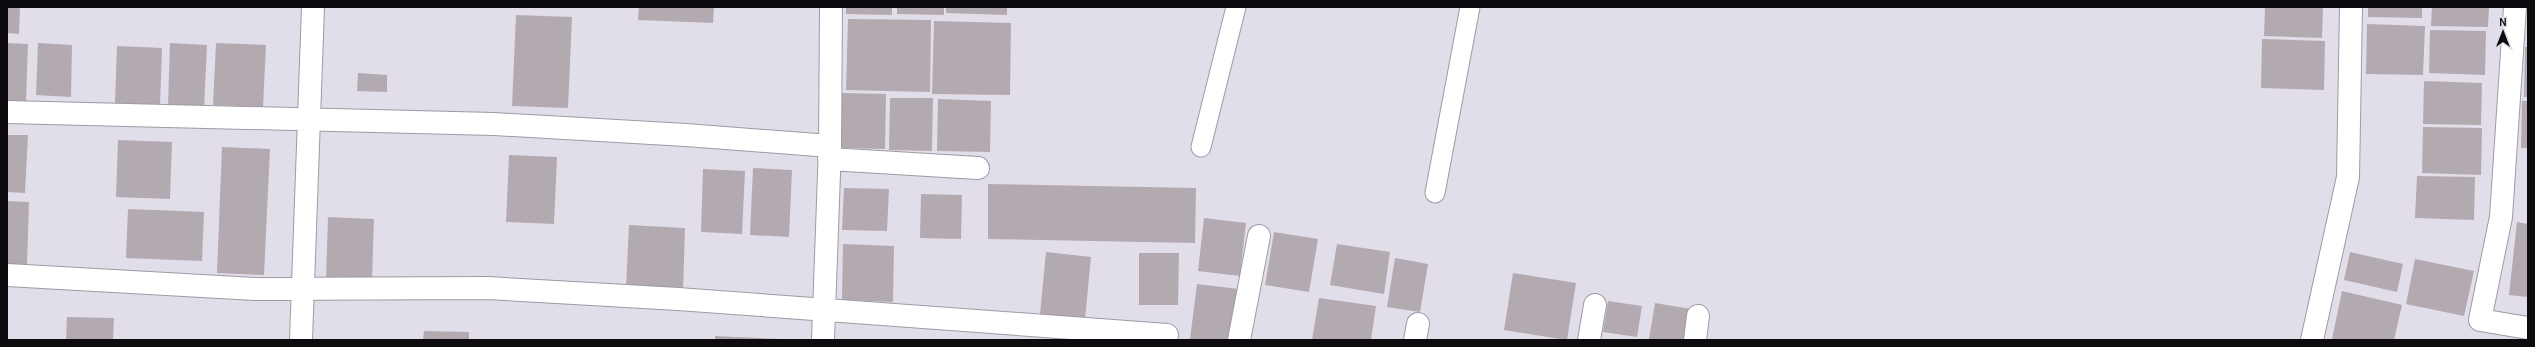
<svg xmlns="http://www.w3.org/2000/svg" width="2535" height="347" font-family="Karla,sans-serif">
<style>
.building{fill:#b3a9b1}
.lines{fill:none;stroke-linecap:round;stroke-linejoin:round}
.service-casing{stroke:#9e9aa5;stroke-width:21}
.minor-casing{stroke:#9e9aa5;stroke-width:24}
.service{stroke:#fff;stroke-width:19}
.minor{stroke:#fff;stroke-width:22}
</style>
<rect width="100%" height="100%" fill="#e2dee9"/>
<!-- building -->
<path class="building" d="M7 7H20L19 34 7 33Z
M639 7H714L713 23 638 20Z
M846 7H892V15L846 14Z
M897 7H944V15L897 14Z
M946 7H1007V15L946 13Z
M2265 7H2323L2322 38 2264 36Z
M2368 7H2422V18L2368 17Z
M2432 7H2489L2488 27 2431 26Z
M516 15 572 17 568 108 512 106Z
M848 19 931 20 930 92 846 90Z
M934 21 1011 23 1010 95 932 94Z
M2367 24 2425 26 2423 75 2366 74Z
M2430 30 2486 31 2485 75 2429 73Z
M2262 39 2325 41 2324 90 2261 88Z
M7 43 28 44 26 101H7Z
M38 43 72 45 71 97 36 95Z
M170 43 207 45 204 108 168 106Z
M216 43 266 45 263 107 213 105Z
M117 46 162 48 160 105 115 103Z
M2525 47H2528V97H2524Z
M358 73 387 75V92L357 91Z
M2424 81 2482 83 2481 125 2423 124Z
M841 93 886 94 885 149 840 148Z
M890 98H933L932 151 889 150Z
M938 99 991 101 990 152 937 151Z
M2522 101H2528V148H2521Z
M2423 127 2482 128 2481 175 2422 173Z
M7 135H28L25 193 7 192Z
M118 140 172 142 170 199 116 197Z
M222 147 270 149 264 275 217 273Z
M509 155 557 157 554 224 506 222Z
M753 168 792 170 789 237 750 235Z
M703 169 745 171 742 234 701 232Z
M2417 176 2475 177 2474 220 2415 218Z
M988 184 1196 188 1195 243 988 239Z
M844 188 889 189 887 231 842 230Z
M921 194 962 195 961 239 920 238Z
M7 201 29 202 27 265 7 264Z
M128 209 204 212 202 261 126 258Z
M328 217 374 219 372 280 326 279Z
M1204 218 1246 223 1240 276 1198 271Z
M2517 222 2528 224V297L2509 295Z
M629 225 685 228 683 291 626 288Z
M1274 232 1318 239 1309 292 1265 285Z
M843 244 894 246 893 302 842 300Z
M1337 244 1390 252 1384 294 1330 285Z
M1046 252 1091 257 1085 319 1040 314Z
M2350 252 2403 264 2397 292 2344 280Z
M1139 253H1179L1178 305H1139Z
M1395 258 1428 264 1420 312 1387 307Z
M2415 259 2474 271 2464 316 2406 304Z
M1513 273 1576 283 1567 340 1504 330Z
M1197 284 1239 289 1232 340 1190 339Z
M2342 291 2402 305 2394 340 2332 339Z
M1319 298 1376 306 1371 340H1312Z
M1608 301 1642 306 1637 337 1603 332Z
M1655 303 1691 309 1686 340 1649 339Z
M67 317 114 318 113 340H66Z
M424 331 469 332V340H423Z
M715 336 781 339V340H715Z"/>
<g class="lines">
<!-- service casing -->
<g class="service-casing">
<path id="service" d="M1201 147 1236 7
M1435 193 1470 7"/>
</g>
<!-- minor casing -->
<g class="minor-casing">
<path id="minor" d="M2515 7 2501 217 2480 320 2528 328
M7 112 494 124 686 135 830 146
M829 159 978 168
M7 275 255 289 488 288 678 299 1167 335
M301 340 313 7
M823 340 830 146 831 7
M1239 340 1259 236
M1415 340 1418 324
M1589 340 1595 305
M1695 340 1698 316
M2312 340 2348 177 2351 7"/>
</g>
<!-- service -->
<use href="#service" class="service"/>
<!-- minor -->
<use href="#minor" class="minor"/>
</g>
<!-- border -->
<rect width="2535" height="347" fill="none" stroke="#0d0b0f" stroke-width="16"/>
<!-- north arrow -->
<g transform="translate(2503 32)" stroke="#e2dee9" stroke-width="3" paint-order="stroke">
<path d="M0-3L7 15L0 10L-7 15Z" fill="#0d0b0f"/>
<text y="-6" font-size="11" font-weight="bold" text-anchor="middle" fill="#0d0b0f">N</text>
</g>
</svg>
